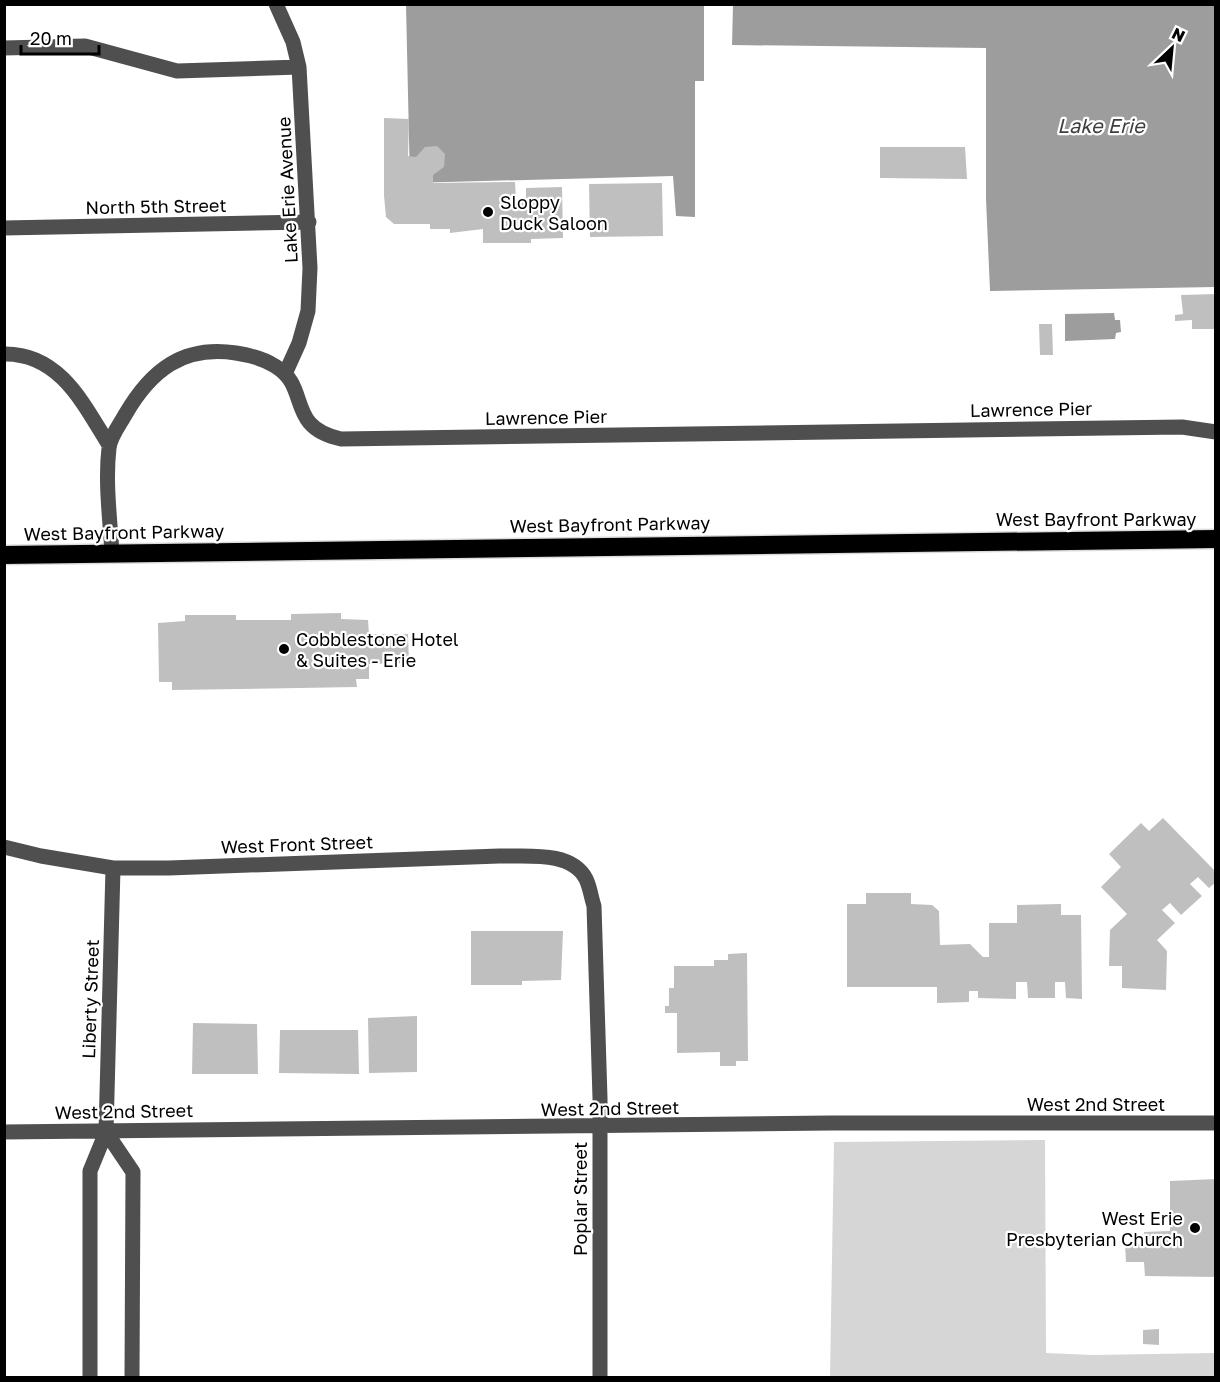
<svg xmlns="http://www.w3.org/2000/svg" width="1220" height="1382" font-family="'Golos Text',sans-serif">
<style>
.green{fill:#d6d6d6}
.water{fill:#9d9d9d}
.building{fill:#bfbfbf}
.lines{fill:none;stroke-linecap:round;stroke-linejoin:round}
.highway-casing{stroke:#dbdbdb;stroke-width:21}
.minor{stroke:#4f4f4f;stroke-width:15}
.highway{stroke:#000;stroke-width:18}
.poi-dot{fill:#000;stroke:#fff;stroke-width:2}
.labels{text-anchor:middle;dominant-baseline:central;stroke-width:4.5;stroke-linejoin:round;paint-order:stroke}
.street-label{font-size:18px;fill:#000;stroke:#fff}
.poi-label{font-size:18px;fill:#000;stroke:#fff;text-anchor:start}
.water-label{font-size:20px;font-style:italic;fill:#3e3e3e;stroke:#fff}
</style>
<rect width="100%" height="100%" fill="#fff"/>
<!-- green -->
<path class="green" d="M1045 1140 1046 1353 1092 1355 1215 1353V1377H830L834 1142Z"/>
<!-- water -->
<path class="water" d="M406 5H704V81H695V217L676 216 673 176 410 183Z
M733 5H1215V287L990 291 986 199V48L732 45Z
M1114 313 1115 320H1120L1121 332 1116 333 1115 339 1065 341V314Z"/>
<!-- building -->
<path class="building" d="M384 118 409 119 408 156 416 157 425 147 437 146 445 154 444 167 433 175V183L515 182 516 200H526V188L562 187 563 238 531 239V243H483V229L450 233V229H430V224H394L386 217 384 196Z
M880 147H965L967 179 880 178Z
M662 183 663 236 590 237 589 184Z
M1216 294V329H1192V320L1175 321V315L1183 314 1181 295Z
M1039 324H1052L1053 355H1040Z
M341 613V619L368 620 369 634H408L409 663 369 664V679H356L357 687 172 690V682H159L158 623 185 621V615H236V620H291V614Z
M1163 818 1216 872V882L1209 888 1198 877 1190 884 1202 896 1181 915 1170 903 1162 910 1175 923 1157 940 1167 951 1166 990 1122 988V966H1109L1110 930 1127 914 1101 887 1121 867 1109 854 1141 823 1149 831Z
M866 893H911V904L932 905 939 911 940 945 970 944 983 957H989V923H1017V905L1061 904V915H1081L1082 999 1066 998 1065 982H1055V998H1028L1027 982H1016V999L978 998V991H969V1002L937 1003V987H847V904H866Z
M471 931H563L561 980 522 981V985H471Z
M747 953 748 1061H736V1066H720V1052L677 1053V1013H665V1006H669V988H674V966H714V960H728V954Z
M417 1016V1072L369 1073 368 1018Z
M193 1023 257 1024 258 1074H192Z
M280 1030H358L359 1074 279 1073Z
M1216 1179V1277L1145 1276 1144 1262H1126L1125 1244H1145L1144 1232 1170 1231V1181Z
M1159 1329V1345L1143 1344V1330Z"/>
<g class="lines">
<!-- highway casing -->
<g class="highway-casing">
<path id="highway" d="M4 555 1216 539"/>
</g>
<!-- minor -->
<path class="minor" d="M276 4 293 42 299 67 310 268 308 311 299 343 285 374
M4 48 85 46 177 71 299 67
M4 228 309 222
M4 354C60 353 84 405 109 445
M112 553C110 519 105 482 109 448 110 437 120 424 125 415 151 370 183 345 236 353 249 355 264 359 275 366 311 387 285 427 341 439L1182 427 1216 432
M4 847 41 856 113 868H169L499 856C525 857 571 850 586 879 590 887 591 897 594 906L600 1098V1378
M4 1132 831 1123H1216
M106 1132 133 1172 132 1378
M90 1378V1171L106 1132 113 868"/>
<!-- highway -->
<use href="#highway" class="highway"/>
</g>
<!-- markers -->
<g class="poi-dot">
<circle cx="488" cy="212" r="6"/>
<circle cx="284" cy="649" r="6"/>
<circle cx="1195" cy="1228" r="6"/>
</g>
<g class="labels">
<!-- street labels -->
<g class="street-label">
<text transform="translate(287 190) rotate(-93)">Lake Erie Avenue</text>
<text transform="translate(156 206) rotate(-1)">North 5th Street</text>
<text transform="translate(1031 409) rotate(-1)">Lawrence Pier</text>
<text transform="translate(546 417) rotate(-1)">Lawrence Pier</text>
<text x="1096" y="519">West Bayfront Parkway</text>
<text transform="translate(610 524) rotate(-1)">West Bayfront Parkway</text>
<text transform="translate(124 532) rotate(-1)">West Bayfront Parkway</text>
<text transform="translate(297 844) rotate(-2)">West Front Street</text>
<text transform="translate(90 999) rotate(-88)">Liberty Street</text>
<text x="1096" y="1104">West 2nd Street</text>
<text transform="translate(610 1108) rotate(-1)">West 2nd Street</text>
<text transform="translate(124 1111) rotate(-1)">West 2nd Street</text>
<text transform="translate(580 1199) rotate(-90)">Poplar Street</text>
</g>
<!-- poi labels -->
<g class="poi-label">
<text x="500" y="202">Sloppy<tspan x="500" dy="21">Duck Saloon</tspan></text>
<text x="296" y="639">Cobblestone Hotel<tspan x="296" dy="21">&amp; Suites - Erie</tspan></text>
<text x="1183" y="1218" text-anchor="end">West Erie<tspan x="1183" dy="21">Presbyterian Church</tspan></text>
</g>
<!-- water labels -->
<g class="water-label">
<text x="1101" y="125">Lake Erie</text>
</g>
</g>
<!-- border -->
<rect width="1220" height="1382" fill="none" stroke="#000000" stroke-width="12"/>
<!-- north arrow -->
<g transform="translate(1172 48) rotate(26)" stroke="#ffffff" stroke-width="4.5" paint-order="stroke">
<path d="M0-4.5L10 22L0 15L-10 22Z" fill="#000000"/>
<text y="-9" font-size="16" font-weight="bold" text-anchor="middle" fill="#000000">N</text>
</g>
<!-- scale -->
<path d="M21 45v9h78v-9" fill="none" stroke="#000000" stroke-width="3"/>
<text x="30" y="45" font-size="18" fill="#000000" stroke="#ffffff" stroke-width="4.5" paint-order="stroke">20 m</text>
</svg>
